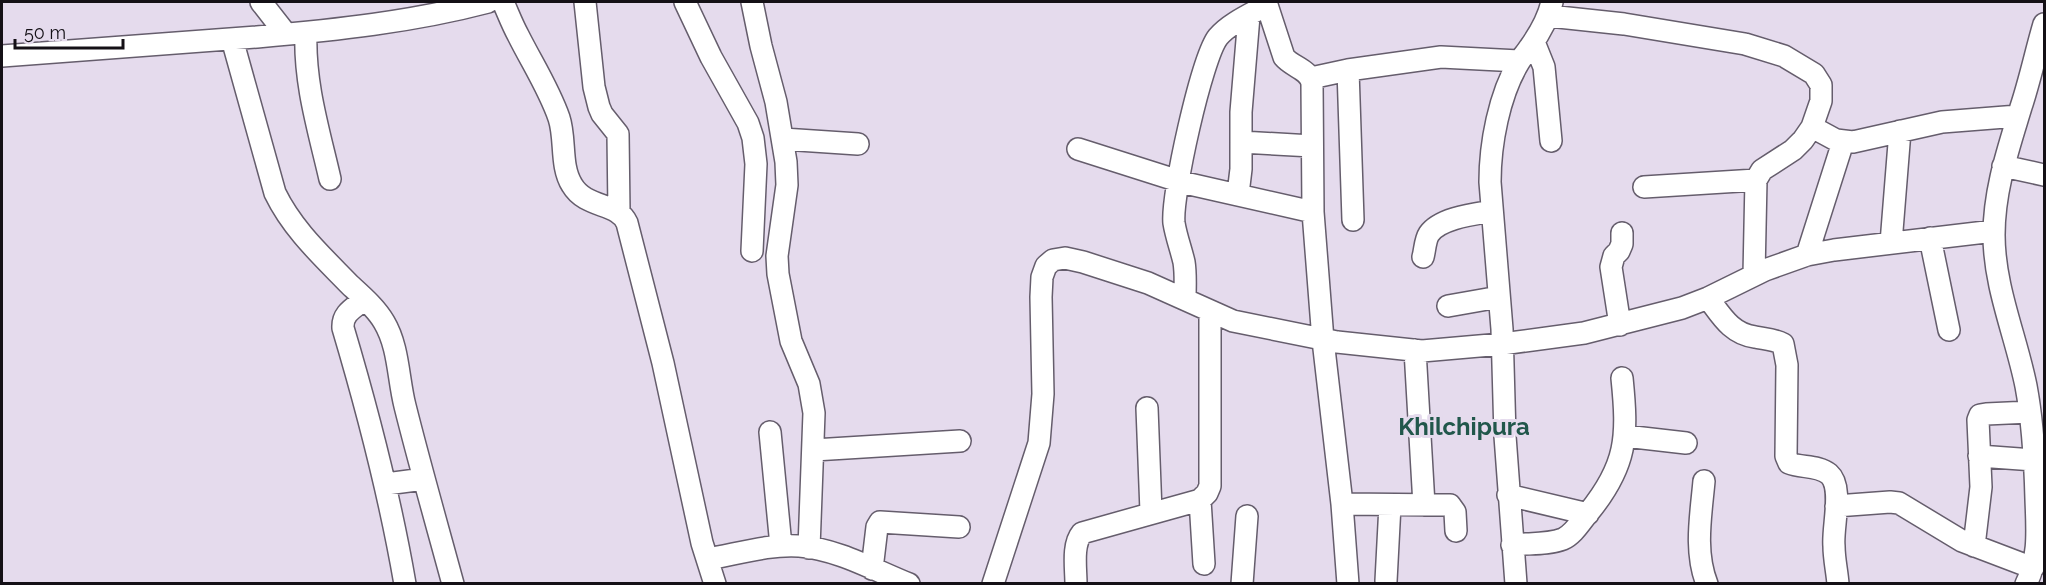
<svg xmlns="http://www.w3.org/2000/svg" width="2046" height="585" font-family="Raleway,sans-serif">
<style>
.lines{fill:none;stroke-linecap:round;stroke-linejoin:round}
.minor-casing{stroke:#655d6c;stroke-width:24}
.minor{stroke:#fff;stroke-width:21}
.labels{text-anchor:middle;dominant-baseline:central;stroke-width:6;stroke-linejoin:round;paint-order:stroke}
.quarter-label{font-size:24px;font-weight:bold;fill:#21574b;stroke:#e5dbed}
</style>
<rect width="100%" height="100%" fill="#e5dbed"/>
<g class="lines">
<!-- minor casing -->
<g class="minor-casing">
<path id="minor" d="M261 2 286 34
M503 2C508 13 512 24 518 35 532 63 549 89 559 118 566 139 560 166 572 185 586 209 618 202 627 223L663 363 702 543 715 584
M585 2 594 87 599 107 602 114 618 134 619 212
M685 2 711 57 748 123 753 138 756 164 752 251
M752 2 761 46 776 102 786 162 787 185 777 256 778 274 791 341 809 384 814 413 809 548
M1266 2 1284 57C1292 67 1309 69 1312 83L1313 212 1323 340 1342 504 1348 584
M1549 16 1624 24 1745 44 1784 56 1814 74 1821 85V101L1812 127 1803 140 1793 150 1762 170 1756 180 1754 275
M306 33C304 83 319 131 330 179
M232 39 275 193C293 230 322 256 350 285 362 296 376 308 384 322 399 347 398 379 405 406 420 466 437 525 453 584
M1534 42 1544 67 1551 141
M2 56C87 50 172 44 257 37 335 30 412 22 488 2
M1348 70 1353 220
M1311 78 1348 70 1441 57 1519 61
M1812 127 1836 140 1853 142 1942 122 2018 116
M783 139 858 144
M1241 142 1312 146
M1078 149 1185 183 1313 212
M2003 166 2044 175
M1644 187 1756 180
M1238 194 1241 169V112L1249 16
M1930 238 1949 330
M1891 243 1900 131
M1807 255 1843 142
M1423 257C1425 250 1425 240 1429 234 1440 218 1475 214 1492 211
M1708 298C1721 315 1731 334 1755 337 1765 339 1774 339 1783 344L1787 365 1786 456 1789 463C1801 468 1818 465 1829 474 1844 487 1832 528 1834 546 1834 559 1837 571 1838 584
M365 299C354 308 342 313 343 328 368 412 390 497 405 584
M1185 299C1185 287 1186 274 1184 262 1181 249 1176 236 1174 223 1171 196 1202 57 1218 37 1230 23 1251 14 1267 5
M1448 306 1499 297
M1620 325 1611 267 1614 256 1619 251 1622 244V233
M1415 350 1424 505
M1147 408 1151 512
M770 432 781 546
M1625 436 1686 443
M814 450 960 441
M1979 456 2034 460
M1704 481C1701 515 1694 551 1707 584
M386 484 424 479
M1508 495 1588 514
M1200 500 1204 564
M1342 504 1450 505 1455 512 1456 531
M1836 506 1890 502 1899 503 1962 541 2033 568
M1512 545C1528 543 1548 545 1563 539 1574 534 1581 521 1589 512 1627 465 1628 437 1622 378
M1974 546 1981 487 1978 420 1980 415 1986 414 2030 412
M707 559C737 554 769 544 799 546 837 549 874 570 909 584
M872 569 877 527 880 522 959 527
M1386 581 1390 505
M993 584 1039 443 1043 394 1041 297 1042 277 1046 266 1053 260 1065 258 1083 262 1148 283 1233 321 1337 342 1422 351 1502 344 1584 333 1682 308 1708 298 1765 270 1807 255 1834 250 1994 231
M1076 584C1076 568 1072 545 1082 533L1200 500 1207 493 1210 486V312
M1242 584 1247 516
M1516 584 1505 436 1502 329 1490 182C1490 144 1499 95 1519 62 1522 57 1527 52 1530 47 1540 33 1548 19 1552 2
M2026 584C2040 556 2037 529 2036 499 2035 461 2033 423 2026 386 2016 336 1994 287 1994 235 1994 190 2008 150 2021 107 2030 80 2036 51 2044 24"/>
</g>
<!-- minor -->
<use href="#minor" class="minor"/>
</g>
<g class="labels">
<!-- quarter labels -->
<g class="quarter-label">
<text x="1464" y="426">Khilchipura</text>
</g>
</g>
<!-- border -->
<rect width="2046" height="585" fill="none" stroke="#141016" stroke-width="6"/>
<!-- scale -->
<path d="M15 39v9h108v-9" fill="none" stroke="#141016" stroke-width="3"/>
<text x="24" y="39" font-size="18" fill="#141016" stroke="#e5dbed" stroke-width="4.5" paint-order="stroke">50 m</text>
</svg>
